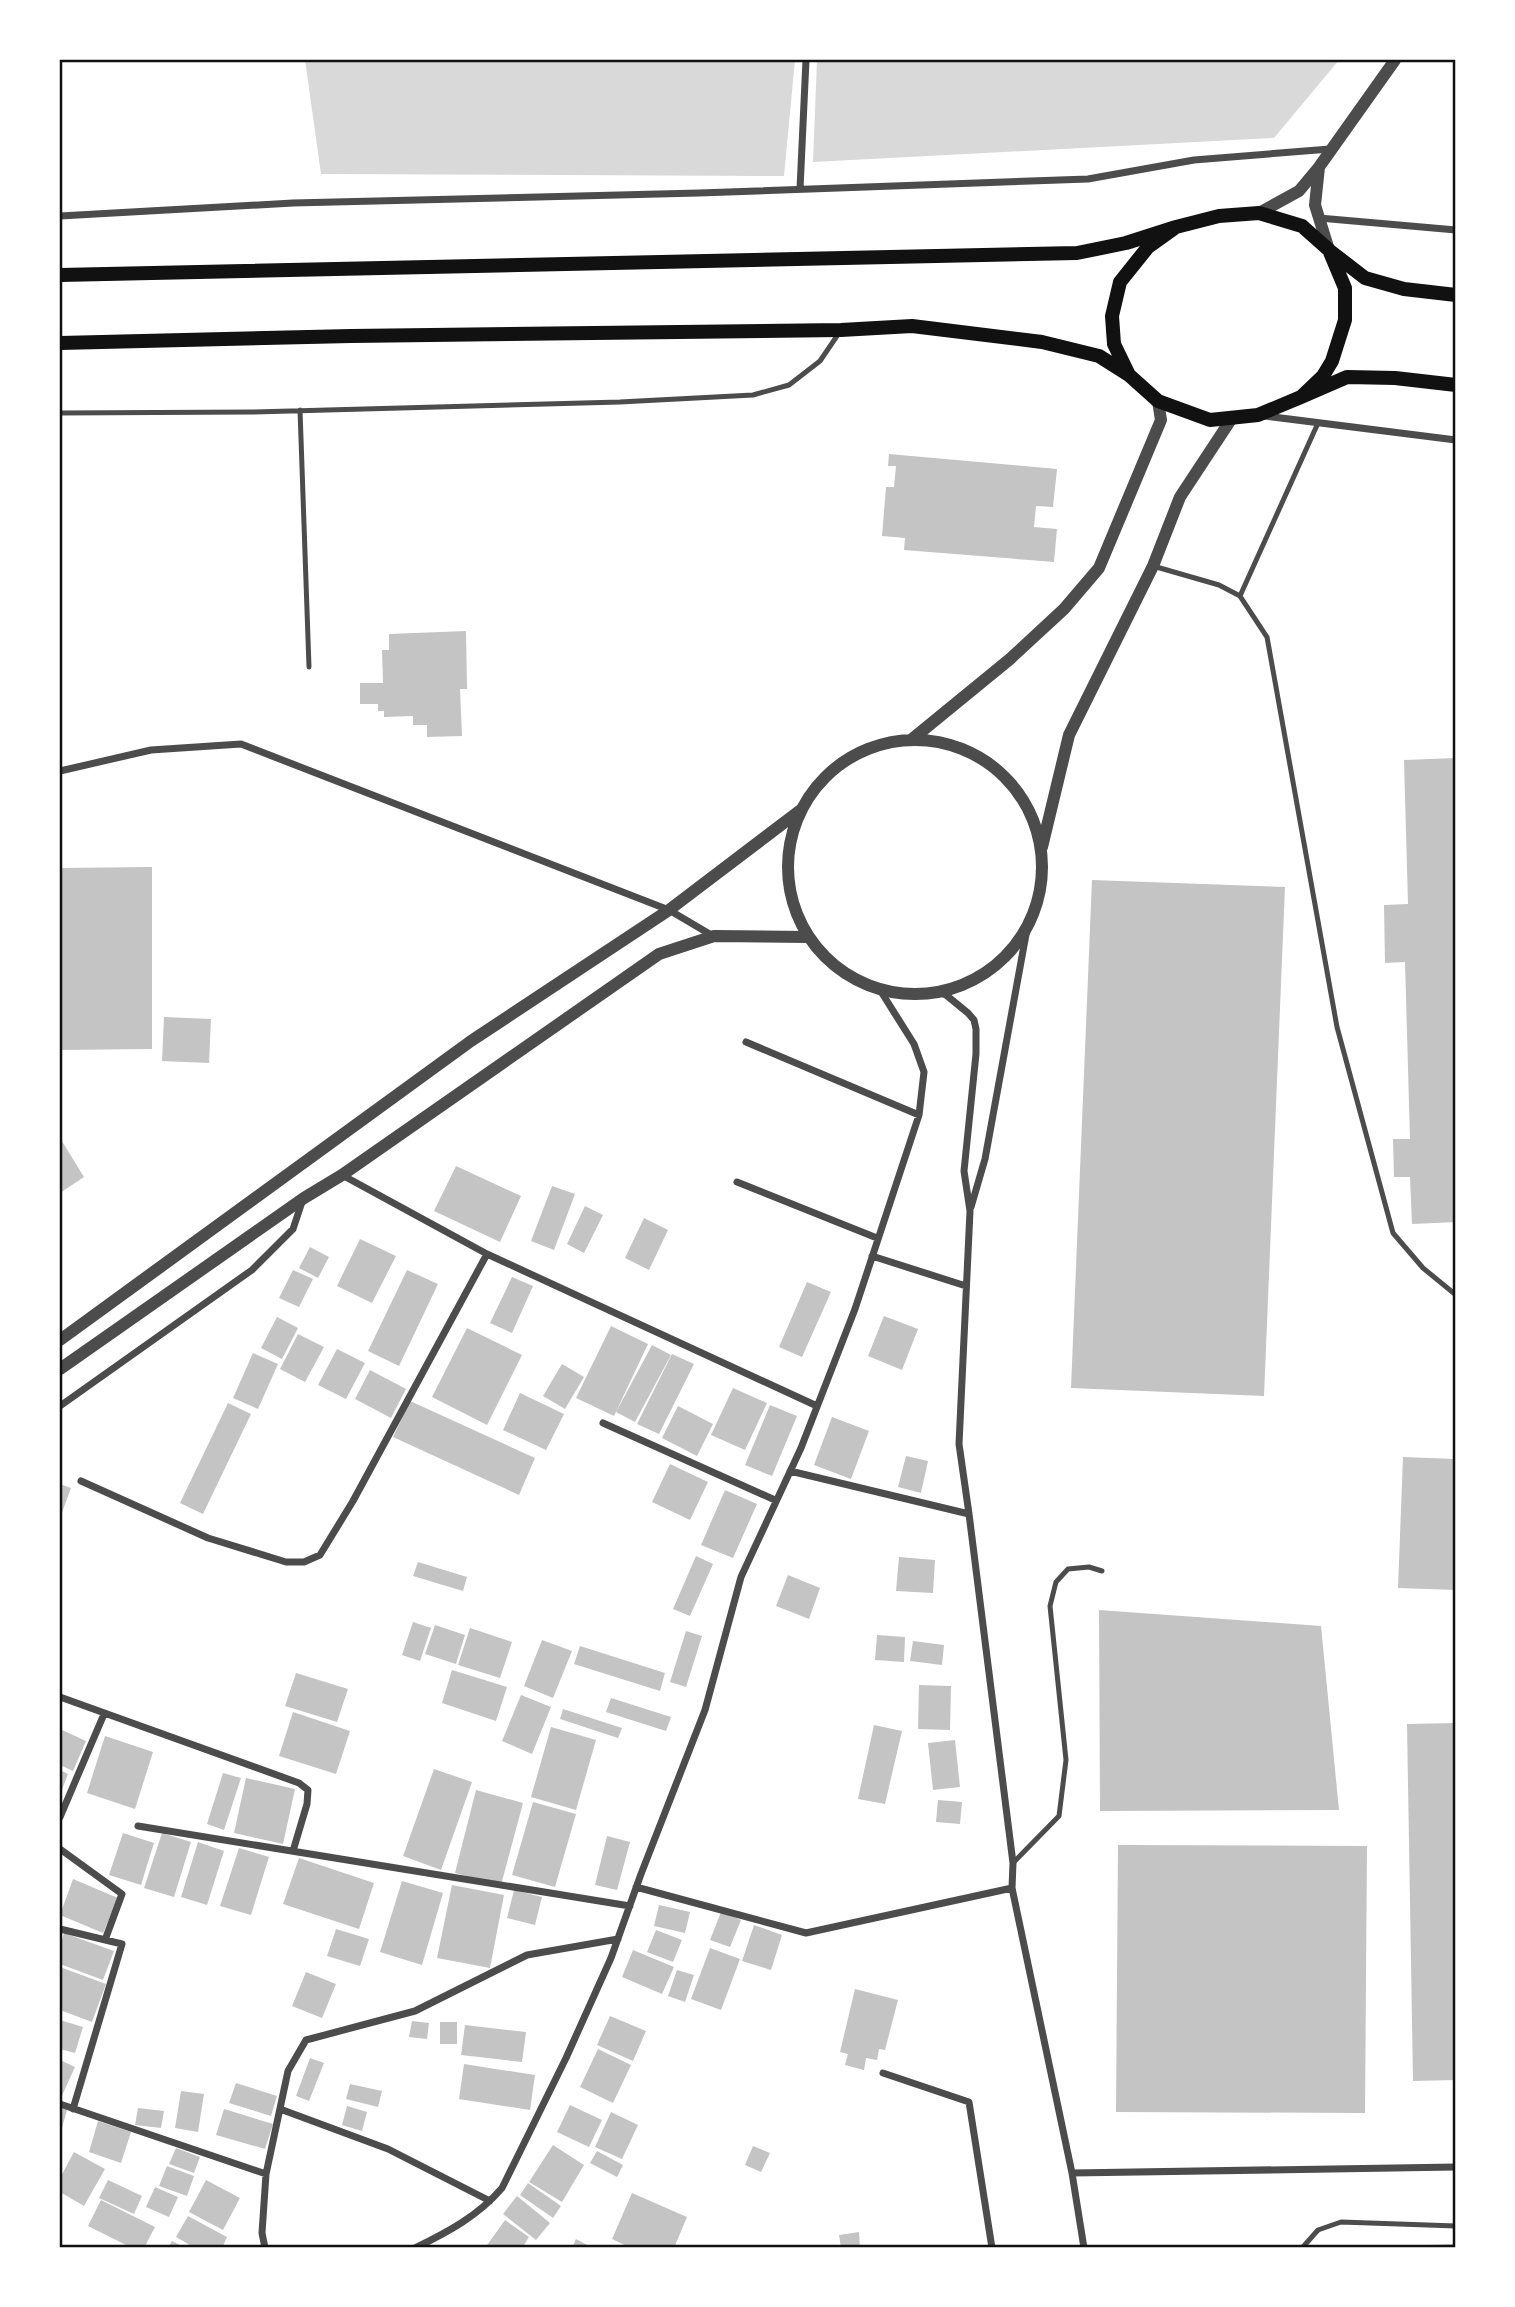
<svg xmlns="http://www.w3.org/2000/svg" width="1515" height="2307" font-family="'Crimson Pro',serif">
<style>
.water{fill:#d9d9d9}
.building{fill:#c4c4c4}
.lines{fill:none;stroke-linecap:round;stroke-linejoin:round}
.service{stroke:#4c4c4c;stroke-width:5}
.minor{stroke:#4c4c4c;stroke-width:7}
.tertiary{stroke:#4c4c4c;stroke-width:12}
.secondary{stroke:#111;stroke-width:14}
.neatline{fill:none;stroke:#111;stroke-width:2.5}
</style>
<rect width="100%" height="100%" fill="#fff"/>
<!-- water -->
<path class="water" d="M305 60H795L784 176 321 174Z
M817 60H1339L1274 138 813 162Z"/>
<!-- building -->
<path class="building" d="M889 454 1057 469 1053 507 1036 506 1034 527 1057 529 1054 562 904 550 905 538 882 536 886 487H894L896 466H888Z
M466 631 467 689H460L462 736 427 737V725H413V716L384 717V711H378V704H360V683H383L382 650H389V634Z
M1456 758V1222L1412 1224 1410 1177H1394L1393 1139H1410L1405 962 1385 963 1384 905 1408 904 1404 760Z
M152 867V1049L60 1050V868Z
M1092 880 1285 887 1264 1396 1071 1388Z
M164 1017 211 1019 209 1063 162 1061Z
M60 1138 84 1177 60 1193Z
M456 1166 521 1196 500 1242 434 1211Z
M552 1186 575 1194 554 1250 531 1241Z
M585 1206 603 1215 584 1253 567 1244Z
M644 1218 668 1230 649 1270 625 1258Z
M360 1239 396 1256 372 1303 337 1286Z
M310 1247 329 1257 318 1278 299 1268Z
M293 1270 313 1279 299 1307 279 1298Z
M407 1270 438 1284 399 1366 368 1351Z
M512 1277 533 1286 512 1333 490 1323Z
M807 1282 831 1292 802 1357 779 1347Z
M884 1316 918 1329 902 1370 868 1356Z
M277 1317 298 1328 282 1359 261 1348Z
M611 1326 648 1344 614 1416 576 1398Z
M467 1328 522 1355 487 1425 432 1397Z
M298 1334 324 1347 305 1382 280 1369Z
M652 1345 671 1355 635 1422 616 1412Z
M337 1349 365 1363 346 1399 318 1385Z
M253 1353 278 1364 258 1409 233 1398Z
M672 1354 694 1364 659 1434 637 1424Z
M562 1364 584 1377 565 1409 543 1396Z
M370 1370 406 1389 391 1418 355 1399Z
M733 1388 767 1403 745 1450 711 1435Z
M520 1393 564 1414 546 1450 503 1430Z
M410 1401 535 1458 519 1495 393 1437Z
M228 1403 251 1414 203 1514 180 1503Z
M770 1405 797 1416 772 1476 745 1465Z
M678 1406 713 1424 697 1456 662 1438Z
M832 1417 869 1431 851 1479 814 1465Z
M906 1456 928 1461 921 1493 898 1487Z
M1403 1457 1456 1459V1590L1398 1588Z
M670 1464 708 1482 690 1520 652 1502Z
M60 1484 71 1488 60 1518Z
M725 1490 757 1504 733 1558 701 1545Z
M696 1556 713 1564 690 1616 673 1609Z
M899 1557 935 1560 933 1593 896 1591Z
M418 1562 467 1577 463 1591 413 1576Z
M788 1575 820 1588 809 1619 776 1606Z
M1099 1610 1321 1626 1339 1810 1100 1811Z
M413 1622 431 1628 420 1661 402 1655Z
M435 1625 465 1635 456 1664 425 1654Z
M470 1628 512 1642 500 1678 458 1665Z
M686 1631 702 1636 686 1687 670 1682Z
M877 1635 905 1637 904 1662 875 1660Z
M542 1640 572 1651 553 1698 524 1686Z
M913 1641 944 1645 942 1665 910 1661Z
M580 1646 665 1673 660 1691 574 1664Z
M452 1670 507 1687 496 1721 442 1703Z
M296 1673 348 1689 337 1722 285 1706Z
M919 1685 951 1686 950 1730 918 1729Z
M521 1695 551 1707 532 1754 502 1741Z
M611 1698 671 1717 666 1731 606 1712Z
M563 1709 622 1728 618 1738 560 1719Z
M293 1712 350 1731 336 1774 279 1756Z
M1456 1723V2080L1413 2081 1407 1724Z
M874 1725 902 1731 885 1804 858 1799Z
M551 1727 596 1740 576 1810 531 1797Z
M60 1729 86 1741 73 1771 60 1765Z
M105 1736 153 1752 135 1809 87 1793Z
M955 1740 960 1787 933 1790 928 1743Z
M434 1769 472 1782 441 1870 403 1856Z
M60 1770 68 1774 60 1795Z
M223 1773 241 1778 224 1830 207 1824Z
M246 1778 295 1789 283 1844 234 1833Z
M476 1790 523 1803 501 1885 455 1873Z
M938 1800 962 1802 960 1824 936 1822Z
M533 1802 576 1814 555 1887 512 1875Z
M123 1833 154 1843 141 1885 109 1875Z
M162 1833 191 1842 174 1897 144 1888Z
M607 1836 630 1842 617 1890 595 1885Z
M198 1842 224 1851 207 1905 181 1897Z
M1118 1845 1367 1846 1365 2113 1116 2112Z
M239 1848 269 1857 251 1915 220 1906Z
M299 1858 374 1883 359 1929 283 1904Z
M73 1879 118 1898 103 1933 60 1915Z
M402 1881 443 1893 422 1965 380 1952Z
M452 1885 504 1895 490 1968 437 1958Z
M514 1890 542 1897 535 1925 507 1918Z
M659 1905 690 1912 685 1933 654 1926Z
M721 1912 741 1920 730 1947 710 1940Z
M754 1925 782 1935 771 1970 742 1961Z
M336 1929 369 1939 360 1966 327 1956Z
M656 1930 682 1940 673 1962 647 1952Z
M64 1933 114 1951 103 1980 60 1964V1947Z
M710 1948 740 1959 721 2010 691 1999Z
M633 1950 674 1967 662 1994 622 1977Z
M60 1967 106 1984 92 2022 60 2010Z
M677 1970 694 1975 685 2002 668 1996Z
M306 1972 336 1984 322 2018 292 2006Z
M855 1989 898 2000 885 2050 879 2049 877 2060 866 2058 864 2070 845 2065 848 2054 840 2052Z
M610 2016 646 2031 633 2061 597 2045Z
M60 2020 83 2027 75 2053 60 2049Z
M412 2021 429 2023 427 2039 409 2037Z
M440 2022H457V2044H440Z
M465 2025 526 2032 522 2062 461 2055Z
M598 2049 631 2065 613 2103 580 2087Z
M310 2058 324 2063 309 2101 296 2096Z
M60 2060 75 2067 60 2100Z
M464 2064 535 2075 530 2110 459 2099Z
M236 2083 277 2096 271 2116 229 2103Z
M350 2084 382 2091 378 2107 346 2099Z
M181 2091 204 2094 198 2132 175 2128Z
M570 2105 602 2120 589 2147 557 2132Z
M347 2106 367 2112 362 2131 342 2125Z
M60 2108 67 2110 60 2135Z
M138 2108 164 2111 161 2128 135 2125Z
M224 2109 273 2124 265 2149 216 2135Z
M611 2112 638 2125 622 2159 595 2147Z
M98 2121 131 2132 121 2163 89 2152Z
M553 2145 584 2165 562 2202 529 2182Z
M753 2146 770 2153 761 2172 745 2165Z
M176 2148 200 2157 194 2173 169 2164Z
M597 2151 623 2165 617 2177 590 2163Z
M74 2152 105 2169 84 2206 60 2192V2178Z
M167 2166 194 2176 187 2196 159 2186Z
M108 2180 142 2196 134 2214 99 2198Z
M206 2180 240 2198 223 2230 189 2212Z
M528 2183 561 2206 553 2218 520 2195Z
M155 2187 178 2197 169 2217 146 2207Z
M632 2193 687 2217 674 2248H631L612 2239Z
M517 2196 550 2223 536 2240 503 2214Z
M101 2200 155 2227 144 2248H132L88 2226Z
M188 2216 227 2237 222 2248H195L176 2237Z
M505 2220 529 2237 522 2248H485Z
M859 2232 860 2248H841L839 2235Z
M576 2239 593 2248H572Z
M172 2241 186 2248H168Z
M1456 2244V2248H1428V2245Z"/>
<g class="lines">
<!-- service -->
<path class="service" d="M300 410 309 667
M60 413 253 412 620 402 753 395 789 385 820 361 839 333
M1153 566 1219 585 1240 596 1267 637 1337 1027 1393 1233 1423 1268 1456 1295
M1240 596 1318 423
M1013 1863 1059 1816 1066 1760 1050 1606 1056 1582 1068 1569 1089 1567 1102 1571
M1302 2248 1318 2230 1341 2222 1456 2226"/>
<!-- minor -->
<path class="minor" d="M800 189 806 60
M60 216 293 203 699 193 1088 179 1194 160 1330 149
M1319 218 1456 230
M1265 416 1456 440
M60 771 151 750 241 744 669 910 713 936
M939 993 946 995 968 1013 974 1020 976 1029V1054L964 1171 970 1211 959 1444 969 1514 1013 1863 1012 1888 1072 2173 1084 2248
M746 1042 919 1115
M342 1175 487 1254 817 1406
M737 1182 877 1238
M971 1207 985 1159 1027 929
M872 1256 966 1286
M60 1406 252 1270 293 1229 303 1199
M603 1423 775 1500
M790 1471 969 1514
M81 1481 208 1538 286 1562H304L320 1555 353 1501 487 1254
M60 1697 299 1783 308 1790 307 1804 293 1851
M60 1817 104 1714
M138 1826 630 1906
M60 1849 122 1894 105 1940
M636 1887 806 1933 1012 1888
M60 1929 122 1944 73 2109
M883 2073 969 2102 992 2248
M60 2104 266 2174
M280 2109 388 2149 490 2201
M1072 2173 1456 2167
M265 2248 262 2233 266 2174 288 2071 306 2040 415 2011 527 1955 618 1939
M415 2248C448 2232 478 2216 502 2188L566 2058 611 1958 641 1874 705 1710 741 1577 801 1448 855 1309 919 1115 924 1072 914 1044 880 990"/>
<!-- tertiary -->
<path class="tertiary" d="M1319 167 1315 205 1329 250
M1259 213 1299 191 1319 167 1395 60
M788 867a127 127 0 1 1 254 0a127 127 0 1 1-254 0Z
M911 740 1010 659 1064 609 1099 568 1161 420 1158 401
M1042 847 1069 735 1153 566 1180 497 1232 418
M60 1340 471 1041 669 910 802 809
M60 1369 304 1198 342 1175 659 954 714 936 808 937"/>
<!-- secondary -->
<path class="secondary" d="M1330 251 1365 278 1404 289 1456 295
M60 275 1077 253 1126 243 1176 227
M60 343 351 336 841 330 912 326 1042 342 1099 356 1129 375
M1301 397 1323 376 1332 361 1345 320V288L1329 250 1302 226 1259 213 1219 216 1176 227 1148 247 1120 282 1112 316 1114 344 1129 375 1158 401 1210 420 1258 415 1301 397 1347 377 1395 378 1456 385"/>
</g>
<!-- border -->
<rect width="1515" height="2307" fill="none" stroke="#ffffff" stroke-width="122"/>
<rect x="61" y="61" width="1393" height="2185" class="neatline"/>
</svg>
